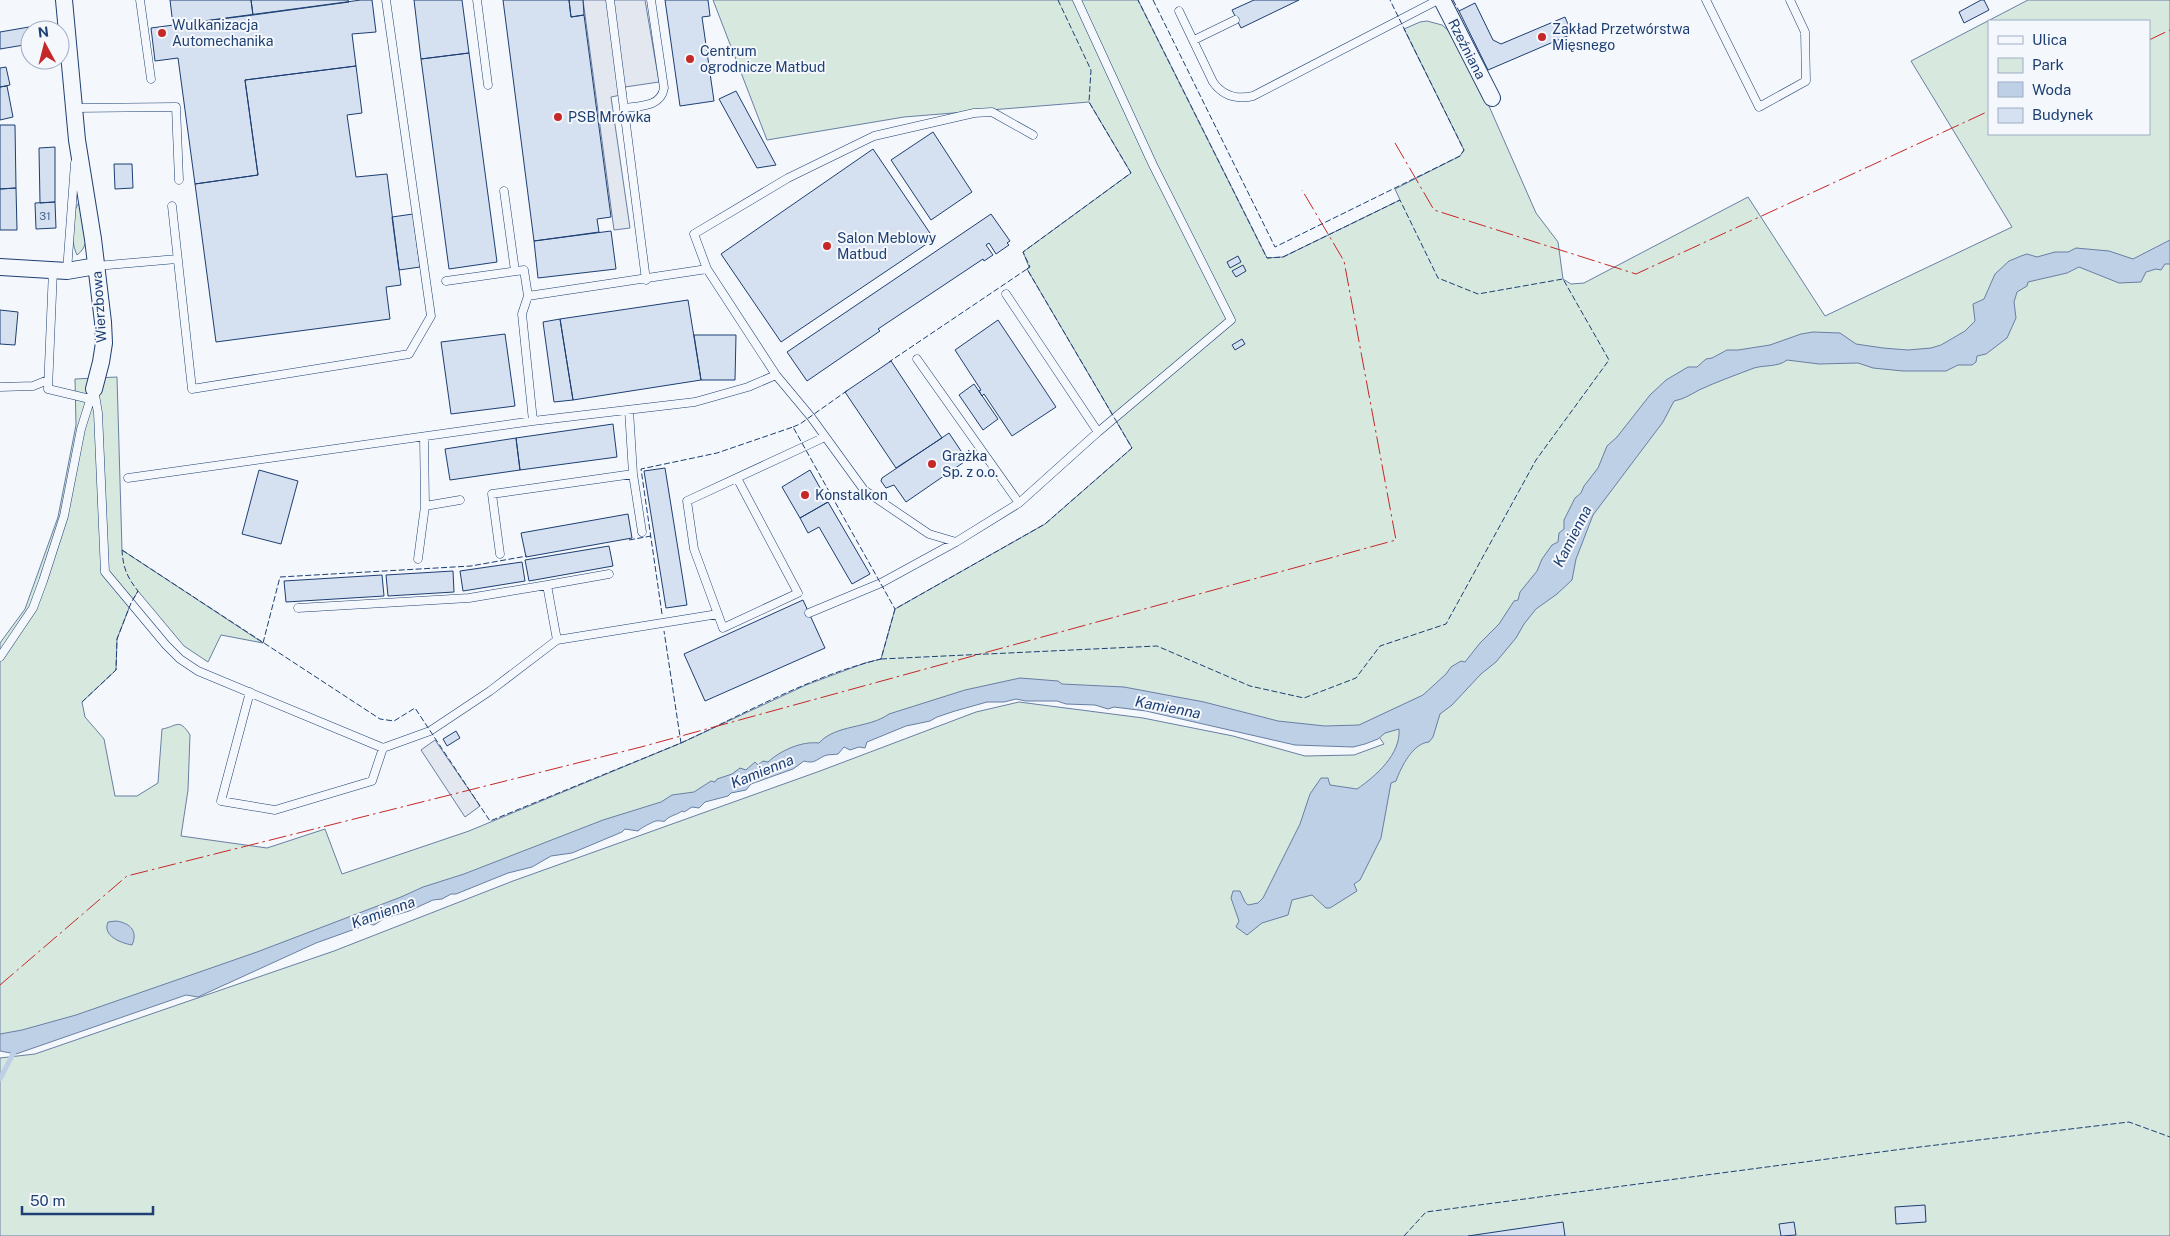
<svg xmlns="http://www.w3.org/2000/svg" width="2170" height="1236" font-family="'Public Sans',sans-serif">
<style>
.green{fill:#d7e8df;stroke:#687fa3;fill-rule:evenodd}
.parking{fill:#e3e8f0;stroke:#687fa3}
.water{fill:#bed0e5;stroke:#687fa3}
.lines{fill:none;stroke-linecap:round;stroke-linejoin:round}
.stream{stroke:#bed0e5;stroke-width:5}
.building{fill:#d5e0f0;stroke:#1d3f73}
.service-casing{stroke:#1d3f73;stroke-width:9}
.minor-casing{stroke:#1d3f73;stroke-width:18}
.service{stroke:#f4f7fb;stroke-width:8}
.minor{stroke:#f4f7fb;stroke-width:16}
.fence{stroke:#1d3f73;stroke-width:1;stroke-dasharray:6 2.5;stroke-linecap:butt}
.power{stroke:#c62828;stroke-width:1;stroke-dasharray:18 4 2.5 4;stroke-linecap:butt}
.poi-dot{fill:#c62828;stroke:#f4f7fb;stroke-width:2}
.labels{text-anchor:middle;dominant-baseline:central;stroke-width:4;stroke-linejoin:round;paint-order:stroke}
.number-label{font-size:11px;fill:#4b6792}
.poi-label{font-size:14px;fill:#1d3f73;stroke:#f4f7fb;text-anchor:start}
.street-label{font-size:14px;fill:#1d3f73;stroke:#f4f7fb}
.water-label{font-size:15px;font-style:italic;fill:#1d3f73;stroke:#f4f7fb}
</style>
<rect width="100%" height="100%" fill="#f4f7fb"/>
<!-- green -->
<path class="green" d="M713 0H1138L1267 258 1283 257 1400 200 1395 189 1460 156 1464 150 1404 29 1420 22 1427 21 1442 25 1450 32 1485 97 1536 213 1558 242 1563 279 1571 284 1584 283 1748 197 1825 316 2012 227 1911 61 2028 0H2170V1236H0V1058L35 1054 334 951 513 881 820 771 976 712 1019 702 1143 718 1233 736 1305 756 1354 755 1384 744 1372 727 1337 734 994 689 104 1010 0 1039V643L25 609 58 517 76 425 75 379 117 377 122 550 263 643 221 635 208 662 184 646 138 591 131 603 117 639 116 670 82 702 85 717 104 739 115 796H137L158 783 162 729C176 727 179 717 190 735L188 790 181 836 267 848 325 829 342 874 469 831 681 743 806 685 865 663 881 659 895 609 1045 524 1132 448 1027 269 1029 267 1023 252 1131 173 1089 102 904 117 767 140ZM1989 21H2149V134H1989Z
M80 201C83 219 94 243 77 255 70 240 70 214 80 201Z"/>
<!-- parking -->
<path class="parking" d="M583 0H645L659 82 625 87 626 94 611 97 630 228 614 230Z
M435 740 480 806 465 817 421 750Z"/>
<!-- water -->
<path class="water" d="M2170 240V264H2165L2161 270 2156 269 2146 272 2141 282 2119 283 2079 267 2067 273 2028 282 2027 286 2017 292 2014 302 2016 318 2007 338 1986 354 1977 356 1976 362 1972 365H1958L1946 371H1903L1873 368 1858 363 1819 364 1787 360C1779 367 1764 365 1754 368 1736 375 1716 382 1699 390 1690 395 1684 399 1674 401L1663 422 1593 515 1576 559 1572 580 1557 594 1536 609 1524 624 1516 638 1496 662 1481 674 1452 705 1440 714 1433 737 1429 742C1413 743 1401 767 1396 781L1391 783 1381 838 1360 880 1354 884 1357 891 1330 908H1326L1312 895 1292 900 1288 915 1262 923 1247 935 1236 927 1239 921 1231 898 1233 891H1240L1245 902 1248 905 1258 903 1263 898 1300 824 1310 794 1321 778H1328L1330 785 1357 789C1376 776 1401 754 1399 729L1385 733 1378 739 1365 744 1353 747 1295 745 1146 711 1114 707 1108 709 1095 705 1066 704 1057 701H1026L1016 699 1004 702H987L955 711 937 717 930 721 906 726 867 742 865 748 859 747 850 750 844 747 838 754C834 755 828 754 824 756 816 760 814 764 804 761L793 769 751 784 746 790 731 793 728 796 705 802 699 808 692 807 684 812 682 811C677 815 668 816 665 821 662 822 659 820 656 821 654 821 639 829 638 831L625 829 622 832 572 853 551 856 532 867 508 873 456 894H451L442 899 433 900 409 911 385 918 374 925 369 924 316 943 198 997 186 995 16 1054 0 1051V1034L22 1030 76 1015 257 952 401 897 423 887 464 874 603 820 661 802 672 795 694 792 711 781 715 782 717 779 732 774 740 768 746 770 755 762 758 765 763 761 768 762C781 750 802 741 819 743 836 724 868 729 889 714L965 690 1020 678 1058 681 1062 684 1124 687 1204 702 1278 721 1325 726 1359 725 1423 695 1446 674 1451 667 1461 661 1465 662 1480 643 1499 624 1514 601 1518 600 1520 592 1537 571 1542 559 1552 545 1558 542 1559 533 1564 529V520L1575 498 1581 493 1584 486 1598 468 1607 446 1617 437 1650 395 1666 380 1688 367H1697L1706 359 1712 358 1727 350H1738L1770 345 1801 334 1813 332 1840 333 1856 344 1883 348 1908 350 1931 348 1941 345 1965 331 1975 321 1973 304 1984 299 1995 274 2009 261 2021 256 2027 254 2037 257 2055 252H2068L2076 248 2109 251 2133 259Z
M116 921C131 923 138 932 132 945 121 943 102 936 108 922Z"/>
<g class="lines">
<!-- stream -->
<path class="stream" d="M0 1079 16 1048"/>
</g>
<!-- building -->
<path class="building" d="M170 0H251L253 15 173 25Z
M251 0H348L349 2 253 15Z
M361 0H372L376 32 352 34 356 66 245 80 258 175 195 184 178 58 155 61 151 28Z
M414 0H462L469 53 421 59Z
M503 0H569L571 17 584 15 611 217 597 219 599 232 534 241Z
M569 0H583L584 15 571 17Z
M665 0H708L710 16 702 17 714 101 680 106Z
M1254 0H1299L1241 28 1232 10Z
M1981 0H1984L1989 10 1964 23 1959 12Z
M1475 3 1493 40 1501 44 1565 17 1572 34 1488 70 1459 11Z
M29 27 30 44 0 49V32Z
M469 53 497 262 449 269 421 59Z
M356 66 362 113 347 115 356 177 387 174 401 285 386 287 390 319 216 342 195 184 258 175 245 80Z
M6 67 10 85 0 87V68Z
M7 86 13 117 0 120V87Z
M736 91 776 165 757 168 719 99Z
M0 125H15L16 188 0 189Z
M933 132 972 192 931 220 891 160Z
M55 147V202L40 203 39 148Z
M873 149 934 239 781 342 721 254Z
M114 164H132L133 188 115 189Z
M16 188 17 230H0V189Z
M55 202 56 228 36 229 35 203Z
M413 214 420 267 399 270 392 217Z
M991 214 1010 241 1007 243 1009 245 996 254 989 243 986 245 993 255 984 261 983 259 878 329 880 331 807 381 787 352Z
M611 231 616 269 538 278 534 241Z
M1238 256 1241 262 1230 268 1227 262Z
M1243 265 1246 271 1236 277 1232 271Z
M688 300 701 380 573 400 560 319Z
M0 310 18 312 15 345 0 344Z
M560 319 573 400 554 402 543 322Z
M998 320 1056 407 1012 436 984 394 982 396 979 391 981 390 955 350Z
M505 334 515 406 451 414 441 342Z
M694 335H736L735 380H701Z
M1242 339 1245 344 1235 350 1232 345Z
M891 361 942 438 896 468 845 392Z
M974 384 998 419 983 430 959 395Z
M613 424 617 457 520 470 516 438Z
M949 433 967 460 906 502 894 485 886 488 881 481 882 478Z
M516 438 520 470 450 480 445 449Z
M665 468 687 605 666 608 644 471Z
M259 470 298 481 281 544 242 534Z
M810 470 828 502 800 518 782 487Z
M828 502 870 574 852 584 819 527 808 533 800 518Z
M628 514 632 538 526 557 521 533Z
M609 546 613 566 529 581 525 560Z
M522 562 525 581 463 591 460 571Z
M453 571 454 592 388 596 386 575Z
M382 575 384 596 286 602 284 581Z
M803 600 825 648 705 701 684 654Z
M456 731 460 738 447 746 443 739Z
M1925 1205 1926 1222 1896 1224 1895 1207Z
M1563 1222 1565 1236H1468Z
M1794 1222 1796 1235 1781 1236 1779 1224Z"/>
<g class="lines">
<!-- service casing -->
<g class="service-casing">
<path id="service" d="M140 0 151 79
M477 0 488 85
M610 0 646 280
M1706 0 1759 107 1806 81 1805 32 1790 0
M1179 11 1213 82C1223 96 1236 100 1253 96L1438 0
M1194 40 1235 20
M74 108 176 107 179 180
M624 108C640 106 661 107 664 88L651 0
M504 191 515 271
M172 206 192 389 409 354 431 316 386 0
M96 266 177 259
M707 269 694 234 788 178 874 136 974 113 992 112 1033 135
M53 270 48 389 90 399
M67 271 75 163
M446 281 524 270 528 296
M1006 294 1098 432
M917 359 1019 503
M776 375 811 417 864 490 929 534 956 542 1019 503 1098 432 1231 320 1153 165 1077 0
M0 387 33 386 48 380
M94 389 98 413 105 572 166 645 180 659 198 671 383 748 430 731 490 691 557 640
M424 437 425 506 460 500
M633 474 642 532
M128 478 533 421 695 402 748 387 776 375 707 269 528 296 522 314 533 421
M737 478 798 593 723 628 694 549 687 501 825 437
M500 554 492 494 633 474 629 410
M418 559 425 506
M609 574 547 585 557 640 718 614
M298 608 469 598 547 585
M809 613 881 583 956 542
M0 657 33 608 43 581 64 516 81 429 93 391
M250 692 221 801 275 810 372 781 383 748"/>
</g>
<!-- minor casing -->
<g class="minor-casing">
<path id="minor" d="M64 0 77 140 93 239 103 322 104 343 101 362 94 389
M1442 0 1492 98
M0 267 67 271 96 266"/>
</g>
<!-- service -->
<use href="#service" class="service"/>
<!-- minor -->
<use href="#minor" class="minor"/>
<!-- fence -->
<path class="fence" d="M1153 0 1275 247 1460 156 1464 150 1390 0
M1453 0 1459 11
M1027 269 1030 267 1023 252 1131 173 1089 102 1091 70 1058 0
M793 427 800 424 848 390
M629 540 651 536
M122 550 380 719 394 721 415 708 490 821 681 743 664 631
M662 614 641 469 717 453 793 427 895 609
M263 643 280 577 471 566 527 556
M881 659 1157 646 1250 686 1304 698 1356 678 1380 646 1446 624 1536 460 1609 360 1563 279 1478 294 1438 278 1400 200 1283 257 1267 258 1138 0
M82 702 116 670 117 639 131 603 138 591C127 577 123 568 122 550
M681 743C746 713 811 676 881 659L895 609 1045 524 1132 448 1027 269 889 362
M1404 1236 1426 1212 1903 1149 2129 1122 2170 1137"/>
<!-- power -->
<path class="power" d="M2149 40 2170 30
M1395 143 1434 210 1636 274 1989 111
M0 985 127 876 641 747 1396 540 1344 261 1302 190"/>
</g>
<!-- markers -->
<g class="poi-dot">
<circle cx="162" cy="33" r="5"/>
<circle cx="1542" cy="37" r="5"/>
<circle cx="690" cy="59" r="5"/>
<circle cx="558" cy="117" r="5"/>
<circle cx="827" cy="246" r="5"/>
<circle cx="932" cy="464" r="5"/>
<circle cx="805" cy="495" r="5"/>
</g>
<g class="labels">
<!-- number labels -->
<g class="number-label">
<text x="45" y="216">31</text>
</g>
<!-- poi labels -->
<g class="poi-label">
<text x="172" y="25">Wulkanizacja<tspan x="172" dy="16">Automechanika</tspan></text>
<text x="1552" y="29">Zakład Przetwórstwa<tspan x="1552" dy="16">Mięsnego</tspan></text>
<text x="700" y="51">Centrum<tspan x="700" dy="16">ogrodnicze Matbud</tspan></text>
<text x="568" y="117">PSB Mrówka</text>
<text x="837" y="238">Salon Meblowy<tspan x="837" dy="16">Matbud</tspan></text>
<text x="942" y="456">Grażka<tspan x="942" dy="16">Sp. z o.o.</tspan></text>
<text x="815" y="495">Konstalkon</text>
</g>
<!-- street labels -->
<g class="street-label">
<text transform="translate(1467 49) rotate(63)">Rzeźniana</text>
<text transform="translate(99 307) rotate(-94)">Wierzbowa</text>
</g>
<!-- water labels -->
<g class="water-label">
<text transform="translate(1572 536) rotate(-63)">Kamienna</text>
<text transform="translate(1168 707) rotate(11)">Kamienna</text>
<text transform="translate(762 771) rotate(-22)">Kamienna</text>
<text transform="translate(383 912) rotate(-20)">Kamienna</text>
</g>
</g>
<!-- legend -->
<rect x="1988" y="20" width="162" height="115" fill="#f4f7fb" stroke="#9eadc5"/>
<rect x="1998" y="36" width="25" height="8" fill="#f4f7fb" stroke="#9eadc5"/>
<text x="2032" y="45" font-size="15" fill="#1d3f73">Ulica</text>
<rect x="1998" y="58" width="25" height="15" fill="#d7e8df" stroke="#9eadc5"/>
<text x="2032" y="70" font-size="15" fill="#1d3f73">Park</text>
<rect x="1998" y="82" width="25" height="15" fill="#bed0e5" stroke="#9eadc5"/>
<text x="2032" y="95" font-size="15" fill="#1d3f73">Woda</text>
<rect x="1998" y="108" width="25" height="15" fill="#d5e0f0" stroke="#9eadc5"/>
<text x="2032" y="120" font-size="15" fill="#1d3f73">Budynek</text>
<!-- north arrow -->
<g transform="translate(45 45) rotate(353)"><circle r="24" fill="#f4f7fb" stroke="#9eadc5"/>
<path d="M0-4L9 19L0 12L-9 19Z" fill="#c62828"/>
<text y="-8" font-size="14" font-weight="bold" text-anchor="middle" fill="#1d3f73">N</text>
</g>
<!-- scale -->
<path d="M22 1206v8h131v-8" fill="none" stroke="#1d3f73" stroke-width="2.5"/>
<text x="30" y="1206" font-size="15" fill="#1d3f73" stroke="#f4f7fb" stroke-width="4" paint-order="stroke">50 m</text>
</svg>
